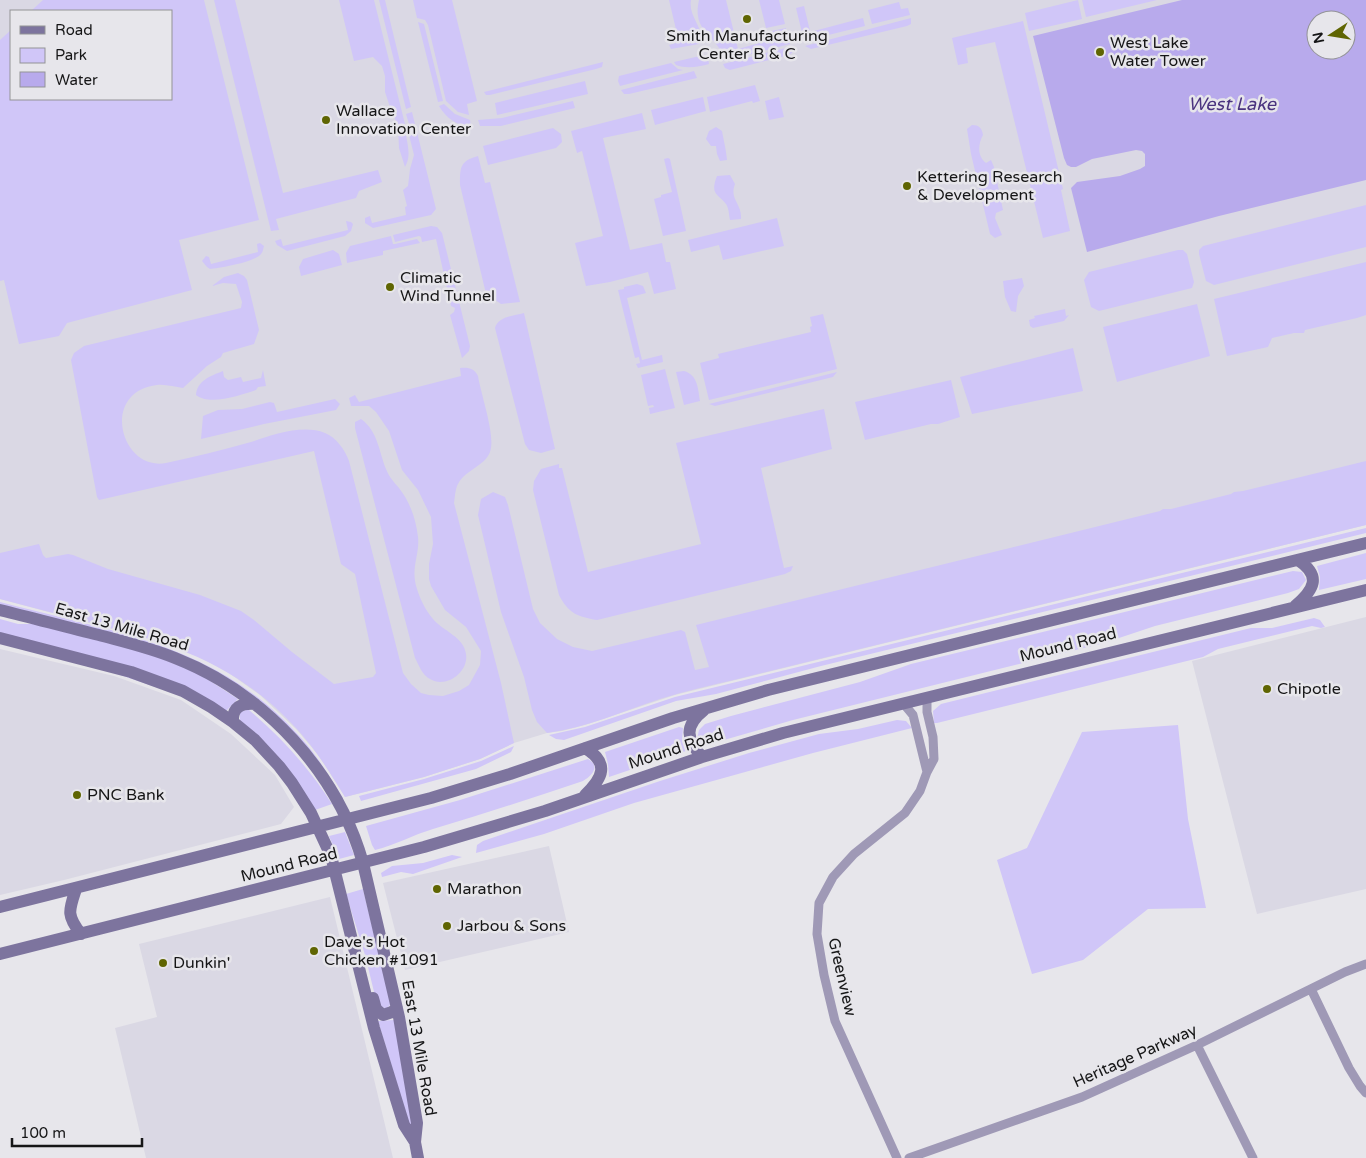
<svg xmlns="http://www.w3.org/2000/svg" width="1366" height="1158" font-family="'Varela Round',sans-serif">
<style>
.built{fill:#dad8e4;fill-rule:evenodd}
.green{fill:#d0c6f8}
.water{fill:#b8aaec;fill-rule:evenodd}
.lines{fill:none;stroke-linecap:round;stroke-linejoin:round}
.minor{stroke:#9f99b6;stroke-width:9}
.secondary{stroke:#7d749e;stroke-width:12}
.poi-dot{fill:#5f6502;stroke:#e7e6eb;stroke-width:2}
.labels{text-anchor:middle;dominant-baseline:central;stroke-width:5;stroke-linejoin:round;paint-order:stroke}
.poi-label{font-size:16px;fill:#161617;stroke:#e7e6eb;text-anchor:start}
.street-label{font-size:16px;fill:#161617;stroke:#e7e6eb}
.water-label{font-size:18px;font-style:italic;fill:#4a337f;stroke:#e7e6eb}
</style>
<rect width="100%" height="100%" fill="#e7e6eb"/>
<!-- built -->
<path class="built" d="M0 0H1366V525L675 695 585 725 562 731 547 733 514 743 480 759 424 777 345 797 319 756 297 730 260 695 226 671 195 655 164 643 0 599ZM11 11H171V99H11ZM1316 20H1346V50H1316Z
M1366 617V889L1257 914 1192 661Z
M0 649 114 676 181 700 231 734 275 775 294 807 281 824 64 880 0 895Z
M549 846 569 932 405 970 383 883Z
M330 897 393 1158H146L115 1028 157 1017 139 944Z"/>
<!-- green -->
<path class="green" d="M43 0H204L259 220 179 240 192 290 67 323 59 336 19 344 4 280 0 281V40L11 30V99H171V11H31Z
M214 0H235L283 193 378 170 382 182 359 191 356 198 276 219 279 230 271 231Z
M339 0H374L405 124C405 140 413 153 405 167L399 148 398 126 390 107 385 92V76L382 66 373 57 354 61Z
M379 0H385L411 107 406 109Z
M413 0H452L477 101 467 104 469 115 458 112 446 101 428 25 425 20 417 18Z
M669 0H691C688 16 703 26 701 41L699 44 671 49 669 45 679 42Z
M699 0H726L738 49 767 41V32L786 28V30L781 32 782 36H787L790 44 724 61C722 42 700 34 698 16 697 11 698 5 699 0Z
M759 0H779L785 24 766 28Z
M1078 0 1082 19 1029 31 1025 13Z
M1082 0H1157L1086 17Z
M899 2 901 9 908 8 910 15 872 24 868 10Z
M804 6 810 31 807 32 809 40 804 41 796 8Z
M863 18 865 26 816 38 814 31Z
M911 18V24L907 26 811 49 805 46Z
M1023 21 1063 189 1061 190 1070 231 1043 238 995 42 966 48 968 63 958 65 952 38Z
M418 22 424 24 443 101 438 102Z
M794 46 793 52 789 55 730 70 725 68 723 64Z
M704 55 708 57 709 64C699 67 686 69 676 65L674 62Z
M603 62 602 67 596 69 490 95H486L484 92Z
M671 63 678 69 683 70 620 86 618 81 619 76Z
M694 71 697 78 629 94H624L621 90Z
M585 81 588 94 497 115 495 103Z
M755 85 760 101 753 103 752 101 710 112 707 97Z
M703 97 706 111 655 125 651 110Z
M779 97 784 117 769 120 765 101Z
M573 101 575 108 501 126H480L478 120 502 118Z
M444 104 455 114 470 120 471 127C456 125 446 118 439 106Z
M412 112 436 209 431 215 373 228 365 223V218L370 216 372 223 406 215 405 207 407 206 403 190 408 186 410 169 414 155 409 135V124L406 114Z
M642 113 646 129 603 138 630 250 662 243 666 262H670L676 289 654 294 648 272 610 282 586 286 575 243 603 236 582 151 577 153 571 131Z
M972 125C979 125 982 128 983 135 978 144 977 156 986 163L991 160 994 167 1003 210 996 213 995 218 1002 235 995 238 990 234 971 154 967 129Z
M716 127 722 131C724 142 726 149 727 160L720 161 717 154 716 146H711L706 139 709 131Z
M553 128 561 134 562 142 556 148 488 165 483 146Z
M478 156 485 183 490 182 520 302 501 304 491 297 487 298 460 185C460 167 460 161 478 156Z
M668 158 670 159 686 231 663 236 654 199 661 197V195L672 192 664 159Z
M730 175 735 184C729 200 742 203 741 219L730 220C729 216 729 208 726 204 717 193 710 194 717 176Z
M1366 205V247L1214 285 1206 281 1199 254V250L1203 246Z
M777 218 784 246 723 260 719 245 691 252 688 240Z
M346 221 351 222 353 224 351 231 345 236 287 251 277 245 275 241 281 239 283 246 348 230Z
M431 226 437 227 442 233 470 346 469 351 462 358 450 315 454 312 455 308 451 306 436 239 422 242 421 237 419 236 395 242 393 235Z
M391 236 393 244H395L417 239 420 243 383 251V255L347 263 346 253 350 246Z
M260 243 264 246C263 249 263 252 261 254 255 262 220 268 210 269L207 267 202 261 206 256 209 257 211 264 258 252 257 244Z
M333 250 339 254 342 265 301 276 299 267 303 259Z
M1178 250H1183L1187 254 1194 282 1192 288 1099 311 1091 307 1084 280 1089 272Z
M1366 262V315L1357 318 1305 330 1304 333H1294L1272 338 1268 347 1227 356 1214 299Z
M238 273 244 276 247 280 259 330 254 344 223 353 221 357 207 366 183 388C175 387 165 384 157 385 99 392 121 472 166 463 194 457 223 450 251 442 273 435 302 424 325 433 336 437 345 450 349 461L403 673 411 684 421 693 429 695 443 696 459 691 469 685 480 665 481 651 466 627 445 610 431 586 429 579V564L433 544 431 517 418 490 402 470 389 431 376 412 369 406H351L349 398 355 395 359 402 461 376 460 368C468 367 474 368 478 376 481 395 496 436 490 452 485 466 465 470 458 484 455 489 455 498 454 503L501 683 514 743 480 759 424 777 345 797C331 774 316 750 297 729 235 662 171 643 84 621 56 614 28 606 0 599V553L39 544 43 555 46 558 68 554 73 555 108 569 200 595 241 611 254 620 292 652 334 684 373 677 376 673 355 574 341 564 314 451 99 500 97 497 71 360 74 353 84 346 241 308 242 302 236 284 223 283 212 286 224 277Z
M1022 278 1024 286 1018 296 1016 312 1011 311 1005 297 1003 281Z
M637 284 643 286 646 293 627 298 642 360 662 355 663 362 638 368 636 364 640 363 639 357 635 358 618 290 624 289V287Z
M1197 304 1210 356 1117 382 1103 327Z
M1065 309 1066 316 1069 315 1064 321 1033 328 1030 326 1029 320 1035 318 1034 316Z
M524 313 555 449 541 453 529 450 525 444 495 328C498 316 514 316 524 313Z
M823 314 837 369 709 400 700 363 719 358 718 354 811 332 810 327 812 326 810 317Z
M1073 348 1083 391 972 414 960 377Z
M665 369 675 408 650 414 649 408 654 407 653 405 648 406 641 375Z
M263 370 266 386 258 387 256 390C241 395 210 406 196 395 197 381 210 376 223 371L224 377 228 380 241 377 243 382 261 378Z
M684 371C698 375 698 389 700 401L684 405 676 372Z
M837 372 833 377 715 406 709 404Z
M951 380 960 417 938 424H931L865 440 855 402Z
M335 399 340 404 336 410 264 424 201 439 203 416 218 410 242 409 270 402 274 403 277 412Z
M824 409 832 449 761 468 784 568 793 566 791 571 785 574 597 620C578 617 568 613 559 595L533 490 534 481 541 469 559 464V468H562L588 572 701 544 676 443Z
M361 419C378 431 379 452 386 469 389 477 394 482 399 488 410 502 416 519 418 537 420 555 410 568 417 589 420 599 426 611 433 619 443 631 464 637 466 654 469 672 446 689 430 679 422 675 419 665 415 658L355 428V422Z
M1366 461V525L738 679C712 685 686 691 660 699 623 711 586 728 547 733L537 722 532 710 524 677 501 612 478 515 481 499 493 492 505 497 508 505 533 609 540 623 557 639 573 647 592 651 681 630 685 632 695 670 709 667 696 625 1160 511 1163 509H1171L1231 494 1234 492 1243 491Z
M1366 528V533L821 666 716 694 676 701 564 740 556 739 549 735 585 727 675 697Z
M1366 553V579L1319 590 1320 577 1317 566Z
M1293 571 1302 572 1306 580 1299 589 1288 593 1155 626 1104 643 793 720 710 744H701L697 739 699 730 705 724 731 716 860 682 911 664Z
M0 602C114 632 220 645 302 739 318 757 330 777 343 798L342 800 230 680 0 605Z
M1314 618 1320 620 1325 627 1321 628 1312 626 1218 649 1203 657 937 723H934L933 711 941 704 1251 628H1272Z
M0 619 18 624H39L140 650 198 673 238 699 226 711 0 634Z
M246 710H249C281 737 310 769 332 804L315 810 240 721V712Z
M897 720 906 721 912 728 813 753 634 803 544 834 476 853 477 845 483 841 660 781 749 753 819 734 858 729Z
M1178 725 1188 819 1206 908 1148 909 1083 960 1032 974 997 860 1027 848 1082 732Z
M679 727 683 728 682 740 686 751 609 777 608 764 605 752Z
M514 746 511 752 507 754 476 769 361 801 359 796 424 779 481 761Z
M588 759C601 766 592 776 583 781 533 798 483 814 433 829 413 835 395 845 375 850L372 845 366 826 460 800Z
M345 832 354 855 339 859 329 836Z
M452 855 462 857 413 874 401 872 382 877 381 873 392 866 423 863Z
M363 889 391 1004 386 1009 377 1004 365 955 346 894Z
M394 1020 412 1122 411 1124H409L378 1021Z"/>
<!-- water -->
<path class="water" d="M1182 0H1366V180L1219 216 1087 252 1071 188 1077 182 1120 176 1140 169 1145 166V154L1142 151 1136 150 1092 159 1076 167H1071L1067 165 1064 158 1033 36ZM1316 20H1346V50H1316Z"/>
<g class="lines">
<!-- minor -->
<path class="minor" d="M903 703 913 715 927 772
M1311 989 1349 1068 1360 1086 1366 1093
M1197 1045 1253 1158
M897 1158 835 1021 824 975 817 934 819 903 833 877 854 854 905 813 920 791 927 772 934 759 933 737 927 712V697
M909 1158 1082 1097 1197 1045 1345 972 1366 964"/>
<!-- secondary -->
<path class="secondary" d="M1295 606C1314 590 1322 576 1298 560
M0 610C33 618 66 627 99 635 125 642 151 648 175 658 264 693 337 771 363 863L399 1017 417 1123 415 1142 418 1158
M0 638 131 672 183 691 211 707 233 722 255 740 279 766 292 783 311 813 331 856 374 1028 404 1125 415 1142
M233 722C232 707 241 703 255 704
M702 757C686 739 684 726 704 710
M585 795C603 778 610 763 585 748
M76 889C69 910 66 915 81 934
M0 907 431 798 510 774 673 718 768 690 1366 543
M0 954 424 847 545 811 702 757 783 733 1366 590
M373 998 376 1009 383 1015 392 1012 397 1008"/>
</g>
<!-- markers -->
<g class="poi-dot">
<circle cx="747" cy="19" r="5"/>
<circle cx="1100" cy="52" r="5"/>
<circle cx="326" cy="120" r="5"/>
<circle cx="907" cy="186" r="5"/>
<circle cx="390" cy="287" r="5"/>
<circle cx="1267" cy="689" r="5"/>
<circle cx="77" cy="795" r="5"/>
<circle cx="437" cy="889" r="5"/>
<circle cx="447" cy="926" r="5"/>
<circle cx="314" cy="951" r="5"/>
<circle cx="163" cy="963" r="5"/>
</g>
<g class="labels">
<!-- poi labels -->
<g class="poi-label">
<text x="747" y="36" text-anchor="middle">Smith Manufacturing<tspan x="747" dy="18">Center B &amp; C</tspan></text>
<text x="1110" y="43">West Lake<tspan x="1110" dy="18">Water Tower</tspan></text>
<text x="336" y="111">Wallace<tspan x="336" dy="18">Innovation Center</tspan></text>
<text x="917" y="177">Kettering Research<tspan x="917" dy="18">&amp; Development</tspan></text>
<text x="400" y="278">Climatic<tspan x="400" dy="18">Wind Tunnel</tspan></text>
<text x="1277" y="689">Chipotle</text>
<text x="87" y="795">PNC Bank</text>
<text x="447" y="889">Marathon</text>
<text x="457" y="926">Jarbou &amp; Sons</text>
<text x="324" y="942">Dave's Hot<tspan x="324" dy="18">Chicken #1091</tspan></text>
<text x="173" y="963">Dunkin'</text>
</g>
<!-- street labels -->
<g class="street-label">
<text transform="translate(122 627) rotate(16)">East 13 Mile Road</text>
<text transform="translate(1068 645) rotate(-14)">Mound Road</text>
<text transform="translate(676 749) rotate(-18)">Mound Road</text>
<text transform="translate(289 865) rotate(-14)">Mound Road</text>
<text transform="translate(842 977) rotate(77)">Greenview</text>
<text transform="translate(419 1048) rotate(80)">East 13 Mile Road</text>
<text transform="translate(1135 1056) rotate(-24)">Heritage Parkway</text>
</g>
<!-- water labels -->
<g class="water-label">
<text x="1232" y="104">West Lake</text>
</g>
</g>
<!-- legend -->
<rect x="10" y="10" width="162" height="90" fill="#e7e6eb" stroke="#939396"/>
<rect x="20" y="26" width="25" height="8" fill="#7d749e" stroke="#939396"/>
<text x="55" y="35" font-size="15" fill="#161617">Road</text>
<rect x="20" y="48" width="25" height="15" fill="#d0c6f8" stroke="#939396"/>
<text x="55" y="60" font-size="15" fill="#161617">Park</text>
<rect x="20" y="72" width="25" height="15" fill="#b8aaec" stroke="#939396"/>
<text x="55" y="85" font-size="15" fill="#161617">Water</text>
<!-- north arrow -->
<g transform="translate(1331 35) rotate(258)"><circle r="24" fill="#e7e6eb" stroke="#939396"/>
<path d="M0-4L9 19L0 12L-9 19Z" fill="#5f6502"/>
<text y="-8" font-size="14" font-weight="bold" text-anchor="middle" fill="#161617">N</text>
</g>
<!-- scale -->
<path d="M12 1138v8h130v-8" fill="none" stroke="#161617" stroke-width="2.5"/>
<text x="20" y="1138" font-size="15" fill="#161617" stroke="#e7e6eb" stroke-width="4" paint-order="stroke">100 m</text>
</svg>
